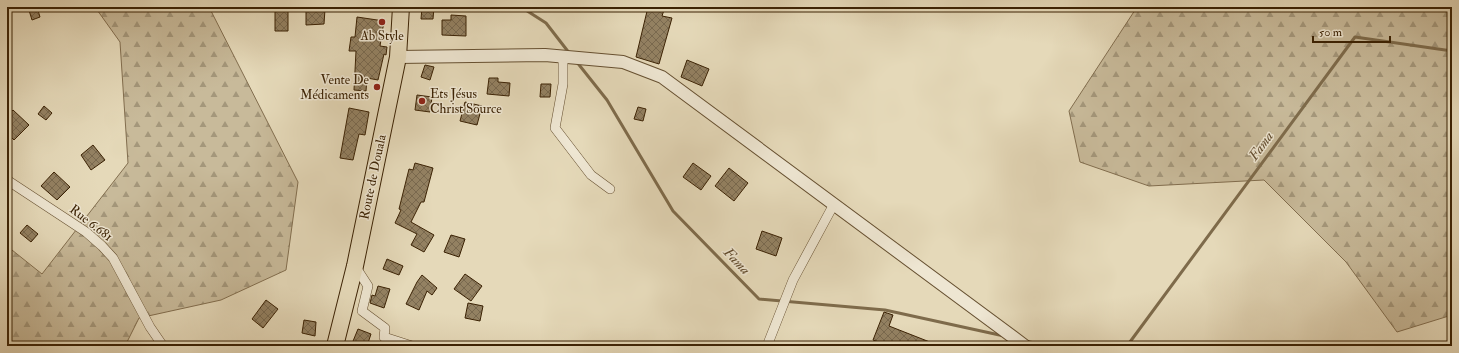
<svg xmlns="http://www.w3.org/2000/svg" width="1459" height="353" font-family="'IM FELL Double Pica',serif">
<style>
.forest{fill:url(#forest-firs);stroke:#826e4f}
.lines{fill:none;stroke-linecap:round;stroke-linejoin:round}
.stream{stroke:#7e6b4b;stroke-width:3}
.building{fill:url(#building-cross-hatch);stroke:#3b2204}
.minor-casing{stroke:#665031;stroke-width:10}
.tertiary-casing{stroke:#665031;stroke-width:14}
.trunk-casing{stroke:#3b2204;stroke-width:18}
.minor{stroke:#eee6d2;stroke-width:9}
.tertiary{stroke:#eee6d2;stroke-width:12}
.trunk{stroke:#e5d9b9;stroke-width:16}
.poi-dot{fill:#8f2418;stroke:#eee6d2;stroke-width:1.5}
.labels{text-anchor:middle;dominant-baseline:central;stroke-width:3;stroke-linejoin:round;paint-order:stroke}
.poi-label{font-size:13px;fill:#3b2204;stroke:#eee6d2}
.street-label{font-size:13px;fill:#3b2204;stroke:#eee6d2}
.water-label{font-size:14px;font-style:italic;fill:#624c2e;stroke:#eee6d2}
</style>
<defs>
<pattern id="forest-firs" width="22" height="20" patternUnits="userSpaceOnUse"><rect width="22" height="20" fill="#c8ba9a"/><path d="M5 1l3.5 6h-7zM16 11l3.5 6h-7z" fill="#a4977b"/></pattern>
<pattern id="building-cross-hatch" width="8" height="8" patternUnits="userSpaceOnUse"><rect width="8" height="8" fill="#938162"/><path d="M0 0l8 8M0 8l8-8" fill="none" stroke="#79694f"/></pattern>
</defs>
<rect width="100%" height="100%" fill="#e5d9b9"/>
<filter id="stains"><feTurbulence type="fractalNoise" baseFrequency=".005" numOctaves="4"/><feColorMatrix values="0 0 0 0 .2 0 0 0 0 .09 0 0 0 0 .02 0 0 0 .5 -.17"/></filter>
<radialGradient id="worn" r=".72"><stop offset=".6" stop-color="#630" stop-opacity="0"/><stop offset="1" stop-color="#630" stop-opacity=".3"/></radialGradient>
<!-- forest -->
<path class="forest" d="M95 7H209L298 182 286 270 221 300 139 318 125 346H7V246L42 274 128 163 120 42Z
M1137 7H1452V315L1397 332 1346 262 1264 180 1149 186 1080 162 1069 111Z"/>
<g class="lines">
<!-- stream -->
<path class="stream" d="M521 7 546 23 570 54
M576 61 607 100 673 211 759 299 885 310 1004 336
M1025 341 1049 346
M1127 346 1355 37 1452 51"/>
</g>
<!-- building -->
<path class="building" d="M28 7H37L40 17 32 20Z
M275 7H288V31H275Z
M422 7H434L433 19H421Z
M648 7H665L662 16 672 18 659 64 636 57Z
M325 9 324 24 306 25V10Z
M451 15 466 16V36L442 35V20H451Z
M357 17 384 21 380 46 387 47 386 55 384 54 378 80 367 78 366 91 354 90 356 51H349L351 37H355Z
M687 60 709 69 702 86 681 77Z
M425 65 434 67 430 80 421 77Z
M489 78H498V82L510 83 509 96 487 94Z
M541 84H551L550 97H540Z
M417 95 432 97 430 112 415 110Z
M465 102 482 106 477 125 460 121Z
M44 106 52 113 46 120 38 114Z
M638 107 646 109 643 121 634 119Z
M349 108 369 112 365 135 359 134 353 160 340 158Z
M13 110 29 125 14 140 7 133V116Z
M93 145 105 160 91 170 81 155Z
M415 163 433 168 424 202H421L411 222 434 235 424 252 411 245 417 234 395 223 401 210 399 209 409 169 413 170Z
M693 163 711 176 701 190 683 177Z
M729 168 748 183 734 201 715 186Z
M54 172 70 187 57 200 41 186Z
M27 225 38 234 31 242 20 233Z
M762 231 782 238 776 256 756 249Z
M451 235 465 239 459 257 444 252Z
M387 259 403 266 399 275 383 269Z
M465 274 482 286 471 301 454 289Z
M422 275 437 288 432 295 427 291 419 310 406 304 417 282Z
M378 286 390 289 384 308 370 303 372 295 375 296Z
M266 300 278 309 263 328 252 319Z
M468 303 483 306 480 321 465 318Z
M884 312 893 315 889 326 940 346H889L873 340Z
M304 320 316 322 315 336 302 333Z
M358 329 371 334 367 346H351Z"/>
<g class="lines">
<!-- minor casing -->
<g class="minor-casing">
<path id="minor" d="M563 57V84L555 128 591 175 610 189
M7 180 86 232 102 246 113 258 150 327 163 346
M355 266 368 286 362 311 385 328 384 337 412 346
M767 346 793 280 834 204"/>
</g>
<!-- tertiary casing -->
<g class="tertiary-casing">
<path id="tertiary" d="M398 57 545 55 623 62 662 77 1025 346"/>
</g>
<!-- trunk casing -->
<g class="trunk-casing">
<path id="trunk" d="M335 346 355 266 398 57 401 7"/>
</g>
<!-- minor -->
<use href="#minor" class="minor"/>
<!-- tertiary -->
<use href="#tertiary" class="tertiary"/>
<!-- trunk -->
<use href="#trunk" class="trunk"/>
</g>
<!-- markers -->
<g class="poi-dot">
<circle cx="382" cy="22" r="4"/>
<circle cx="377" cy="87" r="4"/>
<circle cx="422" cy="101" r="4"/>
</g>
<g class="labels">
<!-- poi labels -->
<g class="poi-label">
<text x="382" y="36">Ab Style</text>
<text x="369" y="80" text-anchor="end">Vente De<tspan x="369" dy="15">Médicaments</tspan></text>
<text x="430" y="94" text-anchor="start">Ets Jésus<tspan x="430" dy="15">Christ Source</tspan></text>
</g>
<!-- street labels -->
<g class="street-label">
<text transform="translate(373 177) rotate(-78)">Route de Douala</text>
<text transform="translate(91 223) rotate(38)">Rue 6.681</text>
</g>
<!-- water labels -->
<g class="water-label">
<text transform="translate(1261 146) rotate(-54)">Fama</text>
<text transform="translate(737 261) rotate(46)">Fama</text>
</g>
</g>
<!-- margin -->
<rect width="1459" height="353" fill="none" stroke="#e5d9b9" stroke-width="24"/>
<rect x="8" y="8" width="1443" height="337" fill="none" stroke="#3b2204" stroke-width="2"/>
<rect x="12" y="12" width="1435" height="329" fill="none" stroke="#3b2204"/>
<!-- scale -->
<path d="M1313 36v6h77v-6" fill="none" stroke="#3b2204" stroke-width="2"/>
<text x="1319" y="36" font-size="12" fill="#3b2204" stroke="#eee6d2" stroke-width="3" paint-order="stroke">50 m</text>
<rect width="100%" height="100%" filter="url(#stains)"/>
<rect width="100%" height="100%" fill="url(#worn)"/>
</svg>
